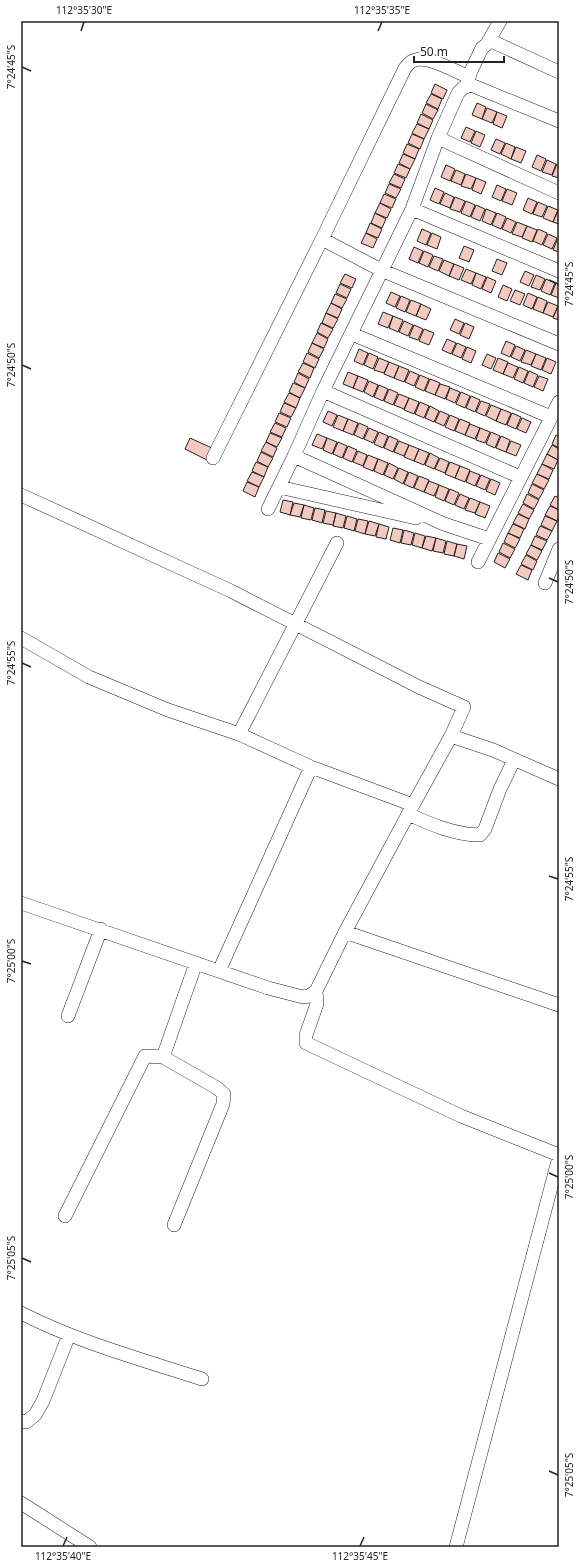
<svg xmlns="http://www.w3.org/2000/svg" width="580" height="1568" font-family="'Noto Sans',sans-serif">
<style>
.building{fill:#f3c9c0;stroke:#222}
.lines{fill:none;stroke-linecap:round;stroke-linejoin:round}
.minor-casing{stroke:#222;stroke-width:14}
.minor{stroke:#fff;stroke-width:13}
.ticks{fill:none;stroke:#222;stroke-width:1.5}
.neatline{fill:none;stroke:#222;stroke-width:1.5}
.ticks-label{font-size:10px;text-anchor:middle;fill:#222}
</style>
<rect width="100%" height="100%" fill="#fff"/>
<!-- building -->
<path class="building" d="M435 84 447 90 443 99 431 93Z
M431 94 442 99 438 109 426 103Z
M477 103 486 107 482 119 472 115Z
M426 104 438 110 433 119 422 113Z
M487 108 497 112 492 123 482 119Z
M497 112 507 116 502 128 493 124Z
M421 114 433 120 429 129 417 123Z
M417 124 429 129 424 139 412 133Z
M466 127 475 131 470 142 461 138Z
M476 131 485 135 480 147 471 143Z
M412 134 424 139 420 149 408 143Z
M496 139 505 143 500 154 491 150Z
M506 143 515 147 511 159 501 154Z
M407 144 419 149 415 159 403 153Z
M516 147 526 151 521 163 511 159Z
M403 154 415 159 410 169 399 163Z
M537 155 546 159 541 171 532 167Z
M547 160 556 164 552 175 542 172Z
M398 164 410 169 406 178 394 173Z
M557 164 559 165V178L552 176Z
M446 165 455 169 450 181 441 177Z
M456 170 465 174 461 185 451 181Z
M394 174 405 179 401 188 389 183Z
M466 174 476 178 471 189 461 186Z
M476 178 486 182 481 194 472 190Z
M389 184 401 189 396 198 385 193Z
M497 185 506 189 501 201 492 197Z
M435 188 444 192 439 204 430 200Z
M507 189 517 193 512 205 502 201Z
M445 193 454 197 450 208 440 204Z
M384 194 396 199 392 208 380 203Z
M455 197 465 201 460 212 450 209Z
M528 198 537 202 532 214 523 210Z
M466 201 475 205 470 217 461 213Z
M538 202 547 206 542 217 533 214Z
M380 203 391 209 387 218 375 213Z
M476 205 485 209 480 221 471 217Z
M548 206 558 210 553 222 543 218Z
M486 209 496 213 491 225 482 221Z
M558 210 559 211V224L553 222Z
M375 213 386 219 382 228 371 223Z
M497 213 506 217 501 229 492 225Z
M507 218 516 222 511 233 502 229Z
M517 222 527 226 522 237 512 234Z
M370 223 382 229 378 238 366 233Z
M527 226 537 230 532 242 522 238Z
M422 229 431 233 426 245 417 241Z
M538 229 547 233 542 245 533 241Z
M366 233 377 239 373 248 361 243Z
M432 233 441 237 437 249 427 245Z
M548 234 557 238 552 249 543 245Z
M558 238H559V252L553 250Z
M464 246 474 250 469 262 459 258Z
M414 247 423 251 418 263 409 259Z
M424 251 433 255 428 267 419 263Z
M434 256 443 259 438 271 429 267Z
M497 259 507 263 502 275 492 271Z
M444 260 454 264 449 276 439 271Z
M454 264 464 268 459 280 449 276Z
M466 269 476 273 471 284 461 280Z
M525 271 534 275 529 286 520 282Z
M476 273 486 277 481 289 472 285Z
M345 274 356 279 352 288 340 283Z
M536 275 545 279 540 290 531 287Z
M487 277 496 281 491 293 482 289Z
M546 279 555 283 550 295 541 291Z
M556 283 559 285V298L551 295Z
M340 284 351 289 347 298 336 293Z
M503 285 512 289 507 301 498 297Z
M515 290 525 294 520 305 510 301Z
M391 292 400 296 395 307 386 303Z
M528 293 537 297 532 309 523 305Z
M335 294 347 299 342 308 331 303Z
M401 296 410 300 405 312 396 308Z
M538 297 547 301 543 313 533 309Z
M411 300 421 304 416 316 406 312Z
M548 302 558 306 553 317 543 313Z
M331 303 342 309 338 318 326 313Z
M421 304 431 309 426 320 416 316Z
M558 306H559V320L553 318Z
M383 312 393 316 388 328 378 324Z
M326 313 338 319 333 328 322 323Z
M393 316 403 320 398 332 389 328Z
M455 319 464 323 459 334 450 330Z
M404 321 413 325 408 336 399 332Z
M321 323 333 329 328 338 317 332Z
M465 323 474 327 469 339 460 335Z
M414 325 423 329 418 340 409 337Z
M424 329 434 333 429 345 419 341Z
M317 333 328 339 324 348 312 343Z
M447 339 456 343 451 354 442 350Z
M506 341 515 345 510 357 501 353Z
M312 343 324 349 319 358 308 352Z
M457 343 466 347 461 358 452 354Z
M516 346 525 350 520 361 511 357Z
M467 347 476 351 471 363 462 359Z
M359 349 368 353 363 365 354 361Z
M526 350 536 354 531 365 521 362Z
M307 353 319 359 315 368 303 362Z
M369 353 378 357 373 369 364 365Z
M487 354 496 358 491 369 482 365Z
M536 354 546 358 541 370 531 366Z
M379 358 389 362 384 373 374 370Z
M498 358 508 362 503 374 493 370Z
M547 358 556 362 551 374 542 370Z
M389 362 399 366 394 378 384 374Z
M303 363 314 368 310 378 298 372Z
M508 363 518 367 513 378 503 374Z
M399 366 409 370 404 382 394 378Z
M519 367 528 371 523 383 514 379Z
M410 371 419 375 414 386 405 382Z
M529 371 538 375 533 387 524 383Z
M348 372 358 376 353 388 343 384Z
M298 373 309 379 305 388 294 382Z
M420 375 429 379 424 391 415 387Z
M358 376 368 380 363 392 353 388Z
M539 376 548 379 543 391 534 387Z
M430 379 440 383 435 395 425 391Z
M369 381 378 385 373 397 364 392Z
M293 383 305 388 300 398 289 392Z
M440 384 450 387 445 399 435 395Z
M379 385 388 389 383 401 374 397Z
M450 388 460 392 455 403 446 399Z
M389 389 398 393 393 405 384 401Z
M461 392 470 396 465 408 456 404Z
M289 393 300 398 296 408 284 402Z
M399 394 409 398 404 409 394 405Z
M471 396 480 400 475 412 466 408Z
M409 398 419 402 414 414 404 410Z
M481 401 490 404 485 416 476 412Z
M420 402 429 406 424 418 415 414Z
M284 403 296 408 291 417 280 412Z
M491 405 501 409 496 421 486 416Z
M430 406 439 411 434 422 425 418Z
M501 409 511 413 506 425 496 421Z
M328 411 337 415 332 426 323 422Z
M440 411 449 415 444 426 435 422Z
M279 413 291 418 287 427 275 422Z
M512 413 521 417 516 429 507 425Z
M338 415 348 419 343 431 333 427Z
M450 415 459 419 454 431 445 427Z
M522 418 531 422 526 433 517 429Z
M348 419 358 423 353 435 343 431Z
M460 419 470 423 465 435 455 431Z
M275 423 286 428 282 437 270 432Z
M359 423 368 427 363 439 354 435Z
M470 424 480 428 475 439 465 435Z
M369 428 378 432 373 443 364 439Z
M480 428 490 432 485 443 476 440Z
M379 432 388 436 383 448 374 444Z
M491 432 500 436 495 448 486 444Z
M270 433 282 438 277 447 266 442Z
M317 434 327 438 322 449 312 445Z
M556 435 559 436V448L552 444Z
M389 436 398 440 393 452 384 448Z
M501 436 510 440 506 452 496 448Z
M190 438 212 448 207 460 185 449Z
M327 438 337 442 332 454 323 450Z
M399 441 409 445 404 456 394 452Z
M511 441 521 445 516 456 506 452Z
M266 442 277 448 273 457 261 451Z
M338 442 347 446 342 458 333 454Z
M409 445 419 449 414 461 404 457Z
M552 445 559 449 558 460 547 454Z
M348 446 357 450 352 462 343 458Z
M419 449 429 453 424 465 414 461Z
M358 451 367 455 363 466 353 462Z
M261 452 273 458 268 467 257 461Z
M430 453 439 458 434 469 425 465Z
M547 454 558 460 554 469 542 464Z
M368 455 378 459 373 471 363 467Z
M440 458 449 462 445 473 435 469Z
M378 459 388 463 383 475 374 471Z
M256 462 268 467 264 477 252 471Z
M450 462 460 466 455 478 445 474Z
M389 463 398 468 393 479 384 475Z
M542 464 553 470 549 479 537 474Z
M460 466 470 470 465 482 455 478Z
M399 468 408 472 403 484 394 479Z
M470 471 480 475 475 486 466 482Z
M252 472 264 477 259 487 247 481Z
M409 472 418 476 413 488 404 484Z
M537 474 549 480 544 489 532 483Z
M481 475 490 479 485 490 476 486Z
M419 476 429 480 424 492 414 488Z
M491 479 500 483 495 495 486 491Z
M429 481 439 485 434 496 424 492Z
M247 482 259 487 255 497 243 491Z
M532 484 544 490 539 499 528 493Z
M439 485 449 489 444 501 435 497Z
M450 489 459 493 454 505 445 501Z
M460 494 469 498 464 509 455 505Z
M527 494 539 500 534 509 523 503Z
M555 496 559 498V510L550 505Z
M470 498 480 502 475 513 465 510Z
M283 500 293 502 290 515 280 512Z
M480 502 490 506 485 518 475 514Z
M294 503 304 505 300 517 290 515Z
M523 504 534 510 529 519 518 513Z
M304 505 314 508 311 520 301 518Z
M550 506 559 510V516L557 521 545 515Z
M315 508 325 510 322 523 312 520Z
M326 511 336 513 333 525 323 523Z
M336 513 346 516 343 528 333 526Z
M518 514 529 519 525 529 513 523Z
M347 516 357 519 354 531 344 528Z
M545 516 557 521 552 531 541 525Z
M358 519 368 521 365 534 355 531Z
M369 521 379 524 375 536 365 534Z
M379 524 389 527 386 539 376 537Z
M513 524 524 529 520 538 508 533Z
M540 526 552 531 547 540 536 535Z
M393 528 403 530 400 543 390 540Z
M404 530 414 533 411 545 401 543Z
M415 533 425 536 422 548 412 545Z
M508 533 520 539 515 548 504 542Z
M426 536 436 538 432 551 422 548Z
M535 536 547 541 542 550 531 545Z
M436 538 446 541 443 553 433 551Z
M447 541 457 544 454 556 444 554Z
M503 543 515 549 510 558 499 552Z
M457 544 467 546 464 559 454 556Z
M531 545 542 551 537 560 526 554Z
M498 553 510 559 505 568 494 562Z
M526 555 537 561 533 570 521 564Z
M521 565 532 570 528 580 516 574Z"/>
<g class="lines">
<!-- minor casing -->
<g class="minor-casing">
<path id="minor" d="M489 40 559 72
M467 84 471 71 482 48 487 44 500 21
M438 138 559 193
M412 209 559 271
M322 239 381 270 559 344
M352 334 551 417
M323 391 520 477
M294 456 444 524 489 539
M213 458 322 239 405 68C408 65 410 61 415 60 430 56 454 71 469 77
M279 487 416 518
M21 495 231 591 419 687 464 707 451 736 413 805 311 767 239 734 168 710 89 677 21 638
M268 509 294 456 323 391 412 209 438 138 458 93 463 88 471 85 559 121
M478 562 559 402
M545 583 559 549
M239 734 337 543
M451 736 493 750 559 779
M408 814C430 824 455 835 480 835L485 829 500 789 514 760
M21 903 268 988 303 997 309 996 316 991 345 932 559 1005
M345 932 412 807
M219 971 311 767
M316 991 317 1004 306 1035V1043L461 1116 559 1155
M68 1016 101 929
M65 1216 145 1056 163 1057
M174 1225 223 1104 224 1094 217 1088 163 1057 196 963
M21 1313C78 1342 140 1359 202 1379
M21 1421 26 1422 35 1415 43 1401 69 1335
M21 1503 90 1547
M456 1547 559 1157"/>
</g>
<!-- minor -->
<use href="#minor" class="minor"/>
</g>
<!-- ticks -->
<path class="ticks" d="M81 31 84 22M378 31 382 22M22 67 31 71M549 280 558 284M22 365 31 369M549 578 558 582M22 663 31 667M549 876 558 879M22 961 31 964M549 1173 558 1177M22 1258 31 1262M549 1471 558 1475M63 1546 67 1537M360 1546 364 1537"/>
<!-- border -->
<rect width="580" height="1568" fill="none" stroke="#ffffff" stroke-width="44"/>
<!-- scale -->
<path d="M414 56v6h90v-6" fill="none" stroke="#222222" stroke-width="2"/>
<text x="420" y="56" font-size="12" fill="#222222" stroke="#ffffff" stroke-width="3" paint-order="stroke">50 m</text>
<rect x="22" y="22" width="536" height="1524" class="neatline"/>
<g class="ticks-label">
<text x="84" y="14">112°35'30"E</text>
<text x="382" y="14">112°35'35"E</text>
<text transform="translate(11 67) rotate(-90)" y="4">7°24'45"S</text>
<text transform="translate(569 284) rotate(-90)" y="4">7°24'45"S</text>
<text transform="translate(11 365) rotate(-90)" y="4">7°24'50"S</text>
<text transform="translate(569 582) rotate(-90)" y="4">7°24'50"S</text>
<text transform="translate(11 663) rotate(-90)" y="4">7°24'55"S</text>
<text transform="translate(569 879) rotate(-90)" y="4">7°24'55"S</text>
<text transform="translate(11 961) rotate(-90)" y="4">7°25'00"S</text>
<text transform="translate(569 1177) rotate(-90)" y="4">7°25'00"S</text>
<text transform="translate(11 1258) rotate(-90)" y="4">7°25'05"S</text>
<text transform="translate(569 1475) rotate(-90)" y="4">7°25'05"S</text>
<text x="63" y="1560">112°35'40"E</text>
<text x="360" y="1560">112°35'45"E</text>
</g>
</svg>
